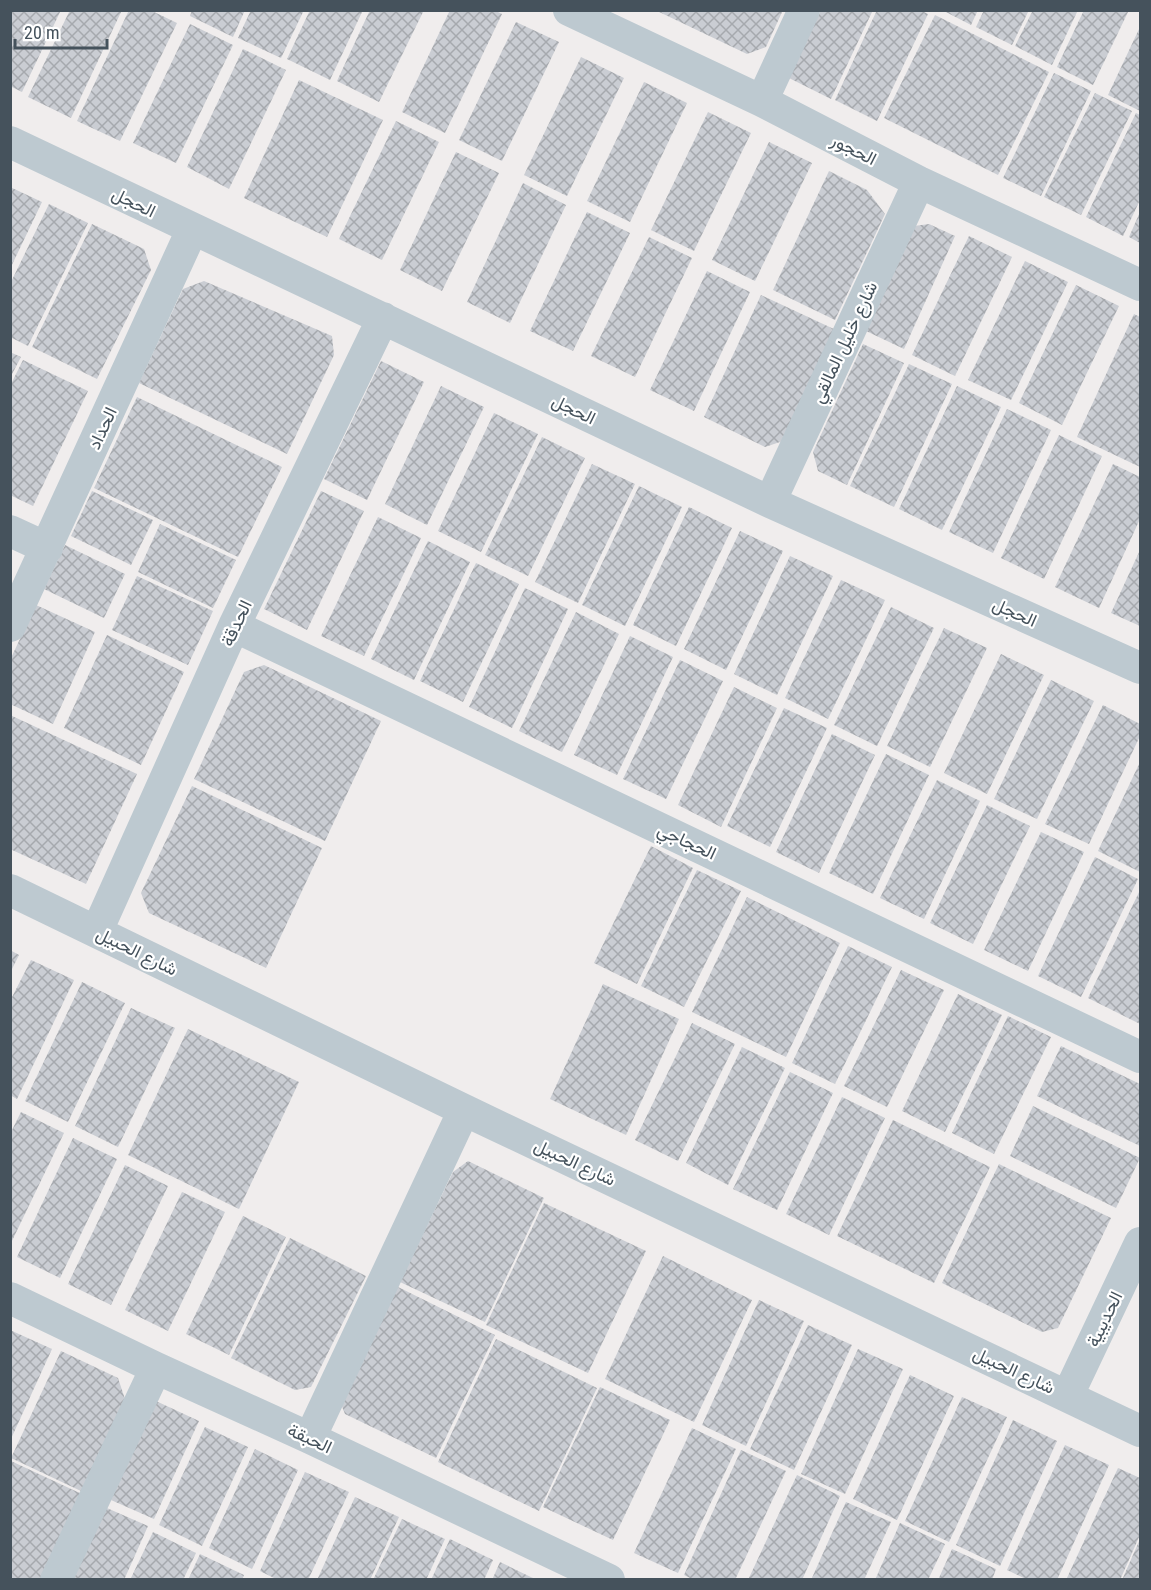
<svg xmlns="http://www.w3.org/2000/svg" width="1151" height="1590" font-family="'Roboto Condensed',Vazirmatn,sans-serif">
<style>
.building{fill:url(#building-cross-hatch)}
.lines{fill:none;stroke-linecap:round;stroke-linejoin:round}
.minor{stroke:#bdc9d0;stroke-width:32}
.labels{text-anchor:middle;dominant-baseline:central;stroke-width:4.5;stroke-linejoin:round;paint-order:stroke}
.street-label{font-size:18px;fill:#45525c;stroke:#fff}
</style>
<defs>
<pattern id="building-cross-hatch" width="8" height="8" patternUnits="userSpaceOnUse" patternTransform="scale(1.5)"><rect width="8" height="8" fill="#cacdd3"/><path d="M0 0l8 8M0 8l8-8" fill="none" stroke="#a6a9ae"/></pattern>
</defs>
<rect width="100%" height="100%" fill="#f0eded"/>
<!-- building -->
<path class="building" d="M10 10H61L22 92 10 86Z
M70 10H122L71 118 28 97Z
M129 10H150L177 23 120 141 77 121Z
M192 10H245L233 37 190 16Z
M251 10H304L281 58 238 38Z
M310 10H363L330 80 287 59Z
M370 10H424L379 102 337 81Z
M450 10H494L502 14 445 133 402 112Z
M655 10H783L766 47 747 54Z
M821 10H873L831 99 789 78Z
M877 10H920L928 14 877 121 835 100Z
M942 10H978L971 25Z
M984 10H1029L1012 45 976 27Z
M1033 10H1078L1052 65 1015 46Z
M1084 10H1129L1093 85 1057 67Z
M935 15 1049 72 998 175 884 118Z
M516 22 559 42 502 161 459 140Z
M190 24 233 45 176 163 133 143Z
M1140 27V111L1108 95Z
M243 49 286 70 229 189 187 167Z
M581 57 624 78 567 196 524 175Z
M1054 73 1091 91 1041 196 1003 178Z
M299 80 383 120 327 237 244 198Z
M644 82 687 103 630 222 587 201Z
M1095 93 1132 111 1081 215 1044 197Z
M708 112 751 133 694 251 651 230Z
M1136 113 1140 115V200L1123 236 1086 217Z
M396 121 439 142 382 260 339 239Z
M769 142 812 163 755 281 712 260Z
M456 152 499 173 442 291 400 270Z
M829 171 867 190 885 214 835 320 773 290Z
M523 183 566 205 510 323 467 302Z
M10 187 42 202 10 269Z
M49 204 88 223 28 346 10 337V284Z
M587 212 630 233 573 351 530 331Z
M1140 212V243L1129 237Z
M92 224 144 249 151 270 97 379 32 347Z
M929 224 955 236 904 349 866 331 914 226Z
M969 236 1012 257 955 376 912 355Z
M649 237 692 258 635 377 591 356Z
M1025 261 1068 282 1011 400 968 380Z
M707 271 750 292 694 411 650 390Z
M204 281 332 336 334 355 287 454 139 383 183 289Z
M1076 285 1119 306 1062 425 1019 403Z
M761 295 836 330 783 441 765 447 704 417Z
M1134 314 1140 317V467L1077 437Z
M863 344 904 363 847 485 818 471 813 452Z
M10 352 21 357 10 378Z
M23 360 88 391 33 506 10 495V386Z
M381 361 424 382 367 500 324 479Z
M909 364 952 384 894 507 850 486Z
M441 386 484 407 427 525 385 504Z
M957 386 1001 407 942 530 899 509Z
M137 397 282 467 238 557 94 488Z
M1007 409 1051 430 993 553 949 532Z
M494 413 538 434 481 552 438 531Z
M1059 435 1102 456 1044 579 1001 558Z
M542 437 585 458 528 576 485 555Z
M592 464 635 484 578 603 535 582Z
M1113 464 1140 477V519L1099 608 1055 587Z
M639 486 682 507 625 626 582 605Z
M92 491 153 520 131 565 71 536Z
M321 491 364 511 307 630 264 609Z
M689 507 732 528 676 646 633 625Z
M378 517 421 538 364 656 321 636Z
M160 524 236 560 213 608 138 572Z
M740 531 783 551 726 670 684 649Z
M428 541 470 562 414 680 371 659Z
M65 545 125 574 104 618 44 589Z
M1140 550V626L1111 613Z
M790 556 833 576 777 695 734 674Z
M476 563 519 584 463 702 420 681Z
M137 576 213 611 188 665 112 630Z
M841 580 885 600 828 719 785 698Z
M525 588 568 609 512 728 469 707Z
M36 605 95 632 53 724 10 704V660Z
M891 607 934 628 877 746 834 725Z
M576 612 619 634 562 752 519 731Z
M944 628 987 648 930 767 887 746Z
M107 635 184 672 141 765 64 728Z
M630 636 673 657 617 775 574 755Z
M1001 654 1044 675 987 794 944 773Z
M680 660 723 681 666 799 623 779Z
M264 665 381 721 325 841 194 779 244 672Z
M1051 680 1094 701 1037 819 994 799Z
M734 687 777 708 721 827 678 805Z
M1103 705 1140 724V736L1089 844 1045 824Z
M784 708 827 728 770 847 727 826Z
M10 715 137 774 86 884 10 849Z
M832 734 875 755 819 873 776 852Z
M886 754 929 775 873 894 829 873Z
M1140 762V872L1098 851Z
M937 780 980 801 924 919 880 898Z
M192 786 322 848 266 968 149 913 141 893Z
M987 805 1030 826 973 944 930 923Z
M1041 832 1084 852 1028 971 984 950Z
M651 846 693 868 637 984 594 963Z
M1095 857 1138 879 1081 997 1038 976Z
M697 870 741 891 684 1007 641 986Z
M1140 890V1024L1088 998Z
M747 897 840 943 786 1057 692 1012Z
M848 946 892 967 835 1084 792 1063Z
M10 950 19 955 10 973Z
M31 960 74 980 17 1099 10 1095V1001Z
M901 970 944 990 887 1107 844 1086Z
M82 982 125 1003 68 1122 25 1101Z
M603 984 679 1019 626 1135 550 1099Z
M958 994 1002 1015 945 1132 902 1111Z
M131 1008 175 1028 118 1147 75 1126Z
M1008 1016 1051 1037 994 1154 952 1133Z
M692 1023 735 1044 678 1161 635 1140Z
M188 1029 299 1082 239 1209 128 1155Z
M1061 1046 1140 1084V1146L1037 1096Z
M742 1047 785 1068 728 1185 686 1163Z
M790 1072 833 1093 777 1210 733 1189Z
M842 1097 885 1118 829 1235 786 1214Z
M1033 1106 1140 1158 1116 1208 1010 1156Z
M21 1112 64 1133 10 1245V1134Z
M893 1120 990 1167 934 1283 837 1236Z
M73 1138 117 1159 60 1278 17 1257Z
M468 1161 544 1198 485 1322 400 1282 453 1172Z
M999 1164 1111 1218 1058 1328 1042 1332 942 1283Z
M125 1165 168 1186 111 1305 68 1284Z
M182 1192 225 1212 168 1331 125 1310Z
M544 1203 646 1251 588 1373 486 1325Z
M243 1216 286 1237 229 1355 186 1334Z
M290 1238 366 1276 311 1387 295 1390 231 1358Z
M663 1256 752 1300 694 1422 605 1379Z
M394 1285 495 1335 436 1458 345 1414 339 1399Z
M759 1300 804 1321 746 1446 702 1425Z
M808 1325 852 1345 794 1470 750 1449Z
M10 1330 52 1349 10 1441Z
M496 1339 597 1388 539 1511 438 1462Z
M858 1349 903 1369 845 1494 801 1474Z
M61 1351 118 1378 126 1402 83 1492 11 1458Z
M910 1375 954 1396 897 1520 853 1499Z
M600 1387 670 1420 613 1540 543 1507Z
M962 1397 1007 1417 949 1542 905 1521Z
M156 1401 199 1421 154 1519 111 1500Z
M1013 1420 1057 1441 1000 1566 956 1545Z
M205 1427 248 1447 202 1546 159 1525Z
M692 1428 736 1449 678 1573 634 1553Z
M1065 1445 1109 1465 1057 1580H1028L1007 1570Z
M255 1449 298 1470 252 1569 209 1548Z
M741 1450 786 1471 735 1580H694L684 1575Z
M11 1461 84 1495 45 1580H10Z
M1118 1468 1140 1478V1535L1120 1580H1066Z
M305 1472 349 1492 308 1580H278L260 1571Z
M797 1475 840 1496 802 1580H748Z
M355 1497 399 1517 370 1580H317Z
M846 1502 891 1522 864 1580H811Z
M100 1505 148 1526 124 1580H66Z
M402 1519 445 1539 426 1580H373Z
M900 1523 945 1544 928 1580H875Z
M153 1532 196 1553 183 1580H130Z
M450 1539 493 1560 484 1580H431Z
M1140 1539V1580H1122Z
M952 1549 996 1569 992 1580H938Z
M200 1554 244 1575 242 1580H188Z
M500 1562 537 1580H492Z"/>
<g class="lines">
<!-- minor -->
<path class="minor" d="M569 10 762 101 919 182 1140 285
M762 101 804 10
M10 142 770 502 1140 668
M770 502 919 182
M10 531 47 548
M10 626 192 230
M234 626 1140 1057
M10 890 464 1110 1140 1431
M97 931 234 626 383 318
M10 1298 156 1368 310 1438 609 1580
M1068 1395 1140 1243
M310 1438 464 1110
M56 1580 156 1368"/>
</g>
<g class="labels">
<!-- street labels -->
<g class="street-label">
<text transform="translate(854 149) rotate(27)">الحجور</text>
<text transform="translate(134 202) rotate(26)">الحجل</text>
<text transform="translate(844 342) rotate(-65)">شارع خليل المالقي</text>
<text transform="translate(574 409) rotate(26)">الحجل</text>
<text transform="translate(102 428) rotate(-65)">الحداد</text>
<text transform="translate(1015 612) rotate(24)">الحجل</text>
<text transform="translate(236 623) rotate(-65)">الحدقة</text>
<text transform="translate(687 841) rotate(25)">الحجاجي</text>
<text transform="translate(137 951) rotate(26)">شارع الحبيل</text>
<text transform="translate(575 1162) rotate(25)">شارع الحبيل</text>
<text transform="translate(1104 1319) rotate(-64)">الحديبية</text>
<text transform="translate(1014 1370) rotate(25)">شارع الحبيل</text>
<text transform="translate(310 1438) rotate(25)">الحبقة</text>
</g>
</g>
<!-- border -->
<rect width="1151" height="1590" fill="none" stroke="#45525c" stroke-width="24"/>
<!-- scale -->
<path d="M15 39v9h92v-9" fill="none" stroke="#45525c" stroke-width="3"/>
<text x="24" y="39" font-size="18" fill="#45525c" stroke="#ffffff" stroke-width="4.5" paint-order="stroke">20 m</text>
</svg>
